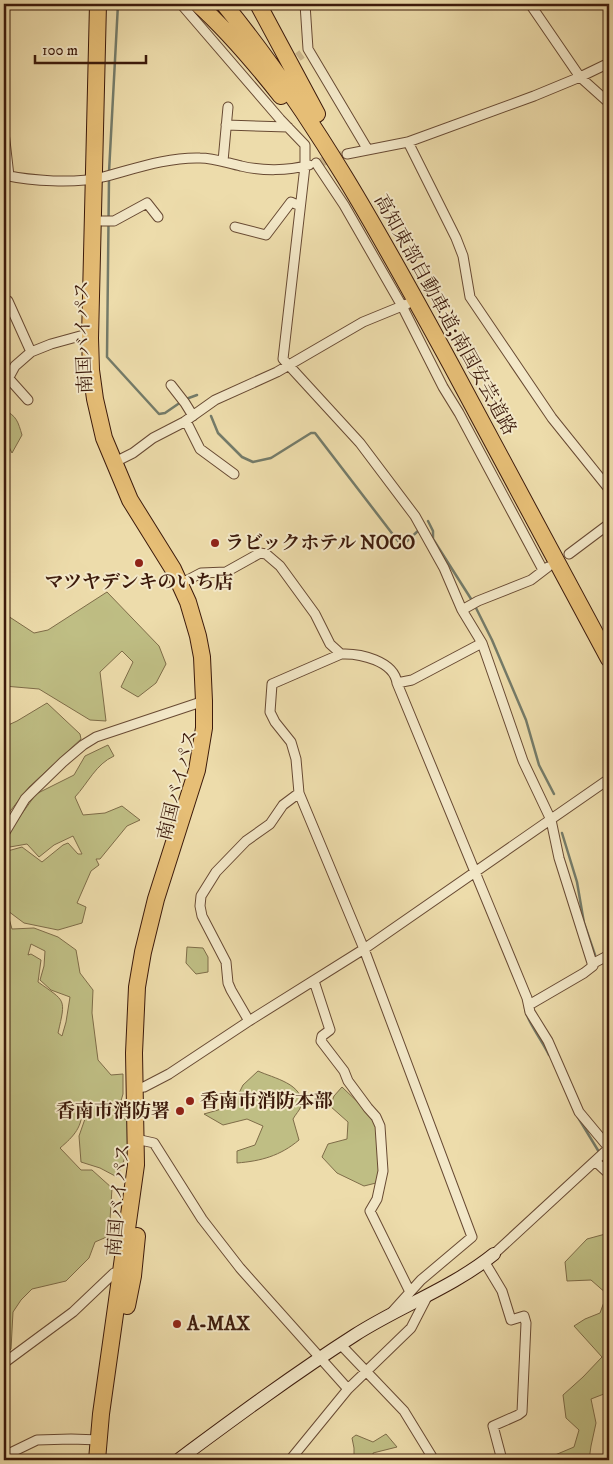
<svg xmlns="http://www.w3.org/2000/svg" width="613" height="1464" font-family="'IM FELL DW Pica','Noto Serif JP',serif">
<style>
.green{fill:#bfbe84;stroke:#7e6c48;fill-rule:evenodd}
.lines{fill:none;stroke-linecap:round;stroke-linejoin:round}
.stream{stroke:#747b69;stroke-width:2.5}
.street-tunnel{stroke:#cab58b;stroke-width:9;stroke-dasharray:9 4.5;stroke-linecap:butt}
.street-casing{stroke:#684a33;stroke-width:11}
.secondary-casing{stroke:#3c1a0b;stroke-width:14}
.highway-casing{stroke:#3c1a0b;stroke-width:18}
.street{stroke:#f3e8c8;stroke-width:9}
.secondary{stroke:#f3e8c8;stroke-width:12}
.highway{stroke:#e6be76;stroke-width:16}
.poi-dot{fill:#8f2418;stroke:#f3e8c8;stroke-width:2}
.labels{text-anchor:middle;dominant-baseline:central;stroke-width:4;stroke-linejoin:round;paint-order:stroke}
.street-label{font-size:19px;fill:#3c1a0b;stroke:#f3e8c8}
.poi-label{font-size:19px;font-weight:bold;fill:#3c1a0b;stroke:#f3e8c8;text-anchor:start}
</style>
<rect width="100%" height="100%" fill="#eddcab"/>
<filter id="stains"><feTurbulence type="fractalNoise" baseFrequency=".004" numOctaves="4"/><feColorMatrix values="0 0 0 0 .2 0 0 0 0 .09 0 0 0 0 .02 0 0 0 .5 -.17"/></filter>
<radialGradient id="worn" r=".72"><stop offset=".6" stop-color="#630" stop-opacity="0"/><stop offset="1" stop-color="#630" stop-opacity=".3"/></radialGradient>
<!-- green -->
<path class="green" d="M4 410C17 416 18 422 22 435L12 453 6 441H4Z
M107 592 159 646 166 664 156 683 138 697 121 687 133 662 122 651 100 672 106 721 90 720 39 689 4 686V617L8 616 34 633 48 630Z
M47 703 80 734 81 739 29 787 4 819V770L7 769 4 761V727L17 721Z
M108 745 114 756C96 764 88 783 75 797L83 815 105 813 122 806 140 820 127 826 100 859H96L99 865 91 871 77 903 86 907 82 923 58 930 24 923 4 908V852L22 847 42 862 63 845 68 843 78 854H82L73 836 54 845 39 857 27 844 4 848V842L8 833 36 794 74 775 85 756Z
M4 912 8 915 12 929 34 928 58 937 76 950 80 973 93 990 92 1013 98 1060 111 1075 123 1074V1094L117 1114 128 1121 129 1148 117 1177 100 1168 81 1162 79 1136 86 1116 82 1107C83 1127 74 1136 60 1148L81 1170H92L112 1188 109 1236 95 1242 89 1258 66 1281 32 1289 21 1300 13 1312 11 1349 4 1355V964L5 963 4 962ZM31 944 45 951 44 966 40 980 51 990 70 997 66 1022 62 1036 58 1033C66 998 66 1002 38 982L41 960 31 954 28 955Z
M187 947 203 948 208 957V972L196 974 186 963Z
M258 1071C273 1078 305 1084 301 1106 300 1110 295 1115 293 1119L299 1140C280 1156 261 1161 237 1163V1151L255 1145 263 1126 247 1119 223 1125 204 1114 218 1110 235 1101 243 1085Z
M342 1087 364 1108 375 1122 378 1134 379 1170 376 1183 364 1186 337 1173 322 1157 328 1144 347 1139 348 1122 330 1106 334 1096Z
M609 1233V1392L591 1399 596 1423 591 1446 589 1460H557L555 1455 574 1447 579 1430 566 1418 563 1395 583 1377 602 1357 574 1326 585 1319 600 1313 607 1294 591 1280 567 1281 565 1262 587 1239Z
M386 1434 397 1447 373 1453 374 1460H354V1448L352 1438 356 1435 373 1442Z"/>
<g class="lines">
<!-- stream -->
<path class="stream" d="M109 172 118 4
M109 178 107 357 159 414 165 413 181 402
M186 399 197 395
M211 416 218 433 242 457 253 462 271 458 311 433H315L401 545 406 542 419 530
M428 521 433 531V539L473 602 492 640 526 720 539 765 554 794
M562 833 577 882 584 923 595 955V959
M529 1000 542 993
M525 1007C525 1018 543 1042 549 1055
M576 1114 599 1152
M605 1158 609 1161"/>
<!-- street-tunnel -->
<path class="street-tunnel" d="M287 65 302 54
M321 162 347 154"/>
<!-- street casing -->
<g class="street-casing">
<path id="street" d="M181 4 280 119 305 145V166L283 359 360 443 415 516 444 568 462 610 482 643 523 761 551 820 559 858 593 966 584 973 529 1005
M305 4 308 49 368 150
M530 4 580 77 609 103
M226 125 288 127
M4 132 9 176
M408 142 456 238 463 256 470 297 552 418 609 489
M347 154 408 142 534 96 580 77 609 63
M223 161 228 107
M316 163 344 205 402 306 443 387 459 413 543 570
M4 175C32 181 74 184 103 177 134 169 167 157 200 158 214 158 227 163 241 166 262 171 288 171 309 165
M102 221H114L147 203 158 217
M235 227 266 235 291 202 300 206
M8 301 31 352 51 344 91 333
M171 385 185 403 193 416
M28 400 11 381 9 377 15 366 31 352
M186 421 200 449 234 474
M121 459 133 453 153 438 184 422 215 400 277 372 363 322 407 304
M569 554 609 524
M180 584 201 573 226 572 260 553 266 554 280 566 315 614 330 644 341 654
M462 610 478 601 531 580 548 567
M397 683 412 680 482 643
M4 834 25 799 32 792 63 762 83 745 96 737 204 701
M592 964 609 955
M314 981 330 1030 322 1036 321 1041 344 1071 348 1081 368 1108 376 1117 380 1126 383 1171 377 1199 370 1211 410 1292
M249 1021 231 990 228 983 226 962 202 916 200 906 201 896 216 872 246 841 270 824 283 805 299 793
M135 1088 144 1087 169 1074 249 1021 364 949 609 779
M136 1139 154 1143 202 1219 240 1268 348 1389
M595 1161 609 1174
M494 1254 609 1148
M484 1261 502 1291 511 1320 524 1316 526 1323 522 1412 518 1415 493 1426 502 1460
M393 1311 421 1280 472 1237 364 949 299 793 296 759 291 742 275 722 270 712 272 684 341 654C360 653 394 661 397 683L527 998 530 1012 548 1041 579 1112 609 1148
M341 1345 404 1411 434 1460
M4 1363 73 1312 114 1273H123
M4 1456 37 1440 71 1439 100 1440
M290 1460 348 1389 411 1328 428 1295"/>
</g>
<!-- secondary casing -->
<g class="secondary-casing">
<path id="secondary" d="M178 1460C236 1417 294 1374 355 1335 400 1306 452 1288 494 1254"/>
</g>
<!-- highway casing -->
<g class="highway-casing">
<path id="highway" d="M198 4C229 32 255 63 281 96
M224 4C314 114 382 238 450 363 503 462 556 560 609 659
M258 4 317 114
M127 1306 133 1276 137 1236
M97 1460 101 1414 136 1165 134 1053 137 987 143 952 156 899 197 770 204 728V701L202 657 198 636 188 602 173 569 130 500 104 438 95 399 91 370 90 338 98 4"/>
</g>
<!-- street -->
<use href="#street" class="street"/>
<!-- secondary -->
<use href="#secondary" class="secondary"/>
<!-- highway -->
<use href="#highway" class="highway"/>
</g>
<!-- markers -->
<g class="poi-dot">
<circle cx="215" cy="543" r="5"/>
<circle cx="139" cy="563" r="5"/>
<circle cx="190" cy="1101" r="5"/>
<circle cx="180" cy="1111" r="5"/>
<circle cx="177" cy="1324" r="5"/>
</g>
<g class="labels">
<!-- street labels -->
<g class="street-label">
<text transform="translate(445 315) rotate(61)">高知東部自動車道;南国安芸道路</text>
<text transform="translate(84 337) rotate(-92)">南国バイパス</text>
<text transform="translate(178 785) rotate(-76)">南国バイパス</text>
<text transform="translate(119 1200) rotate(-85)">南国バイパス</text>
</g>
<!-- poi labels -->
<g class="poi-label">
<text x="225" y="543">ラビックホテル NOCO</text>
<text x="139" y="582" text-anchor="middle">マツヤデンキのいち店</text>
<text x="200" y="1101">香南市消防本部</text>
<text x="170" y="1111" text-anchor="end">香南市消防署</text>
<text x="187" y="1324">A-MAX</text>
</g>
</g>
<!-- margin -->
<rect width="613" height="1464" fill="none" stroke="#eddcab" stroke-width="20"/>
<rect x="5" y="5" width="603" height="1454" fill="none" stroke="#3c1a0b" stroke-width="2.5"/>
<rect x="10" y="10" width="593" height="1444" fill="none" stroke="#3c1a0b"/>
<!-- scale -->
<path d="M35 55v8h111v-8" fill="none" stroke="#3c1a0b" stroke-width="2.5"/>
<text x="42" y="55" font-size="15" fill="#3c1a0b" stroke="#f3e8c8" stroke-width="4" paint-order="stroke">100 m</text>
<rect width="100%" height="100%" filter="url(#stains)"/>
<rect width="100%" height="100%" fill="url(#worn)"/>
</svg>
